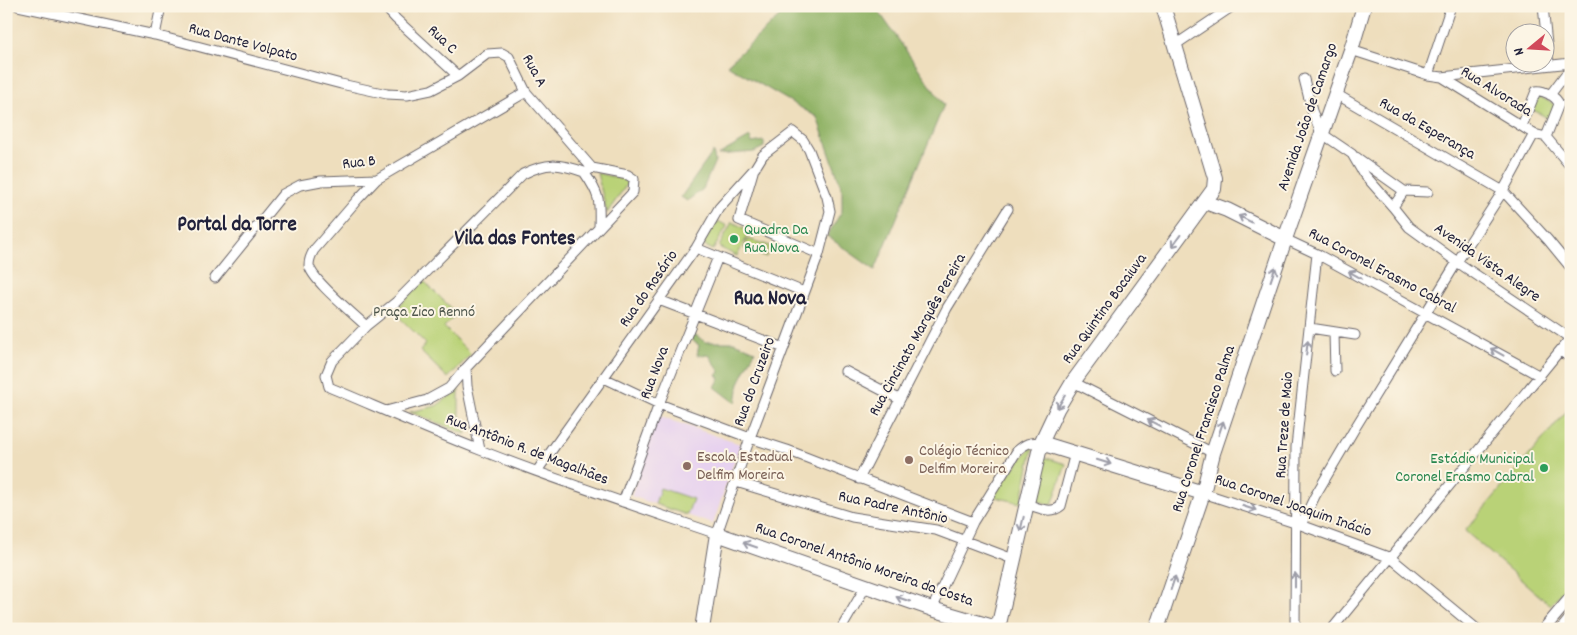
<svg xmlns="http://www.w3.org/2000/svg" width="1577" height="635" font-family="Dekko,sans-serif">
<style>
.built{fill:#e7d2ef}
.green{fill:#b9d277;stroke:#6e7a59}
.forest{fill:#92b468;stroke:#5a6b52}
.lines{fill:none;stroke-linecap:round;stroke-linejoin:round}
.minor-casing{stroke:#696468;stroke-width:11}
.tertiary-casing{stroke:#696468;stroke-width:13}
.secondary-casing{stroke:#696468;stroke-width:16}
.minor{stroke:#fff;stroke-width:9}
.tertiary{stroke:#fff;stroke-width:11}
.secondary{stroke:#fff;stroke-width:14}
.oneway{stroke:#9c9ca7}
.leisure-dot{fill:#2e9e5b;stroke:#fcf5e5;stroke-width:2}
.education-dot{fill:#8d6e63;stroke:#fcf5e5;stroke-width:2}
.labels{text-anchor:middle;dominant-baseline:central;stroke-width:4;stroke-linejoin:round;paint-order:stroke}
.street-label{font-size:16px;fill:#22223b;stroke:#fcf5e5}
.leisure-label{font-size:16px;fill:#27864d;stroke:#fcf5e5;text-anchor:start}
.park-label{font-size:16px;fill:#4f574d;stroke:#fcf5e5}
.education-label{font-size:16px;fill:#785e54;stroke:#fcf5e5;text-anchor:start}
.district-label{font-size:21px;font-weight:bold;fill:#22223b;stroke:#fcf5e5}
</style>
<rect width="100%" height="100%" fill="#fcf5e5"/>
<filter id="ink" filterUnits="userSpaceOnUse"><feTurbulence type="fractalNoise" baseFrequency=".02" numOctaves="2"/><feDisplacementMap in="SourceGraphic" scale="10" xChannelSelector="R" yChannelSelector="G"/><feConvolveMatrix kernelMatrix="1 2 1 2 8 2 1 2 1" color-interpolation-filters="sRGB"/></filter>
<filter id="wash" filterUnits="userSpaceOnUse"><feTurbulence type="fractalNoise" baseFrequency=".0096" numOctaves="4" result="noise"/><feDisplacementMap in="SourceGraphic" scale="20" xChannelSelector="R" yChannelSelector="G"/><feGaussianBlur stdDeviation="1.12" result="paint"/><feColorMatrix in="noise" values="0 0 0 0 0 0 0 0 0 0 0 0 0 0 0 0 0 1.4 0 .05"/><feComposite in="paint" operator="in"/></filter>
<g filter="url(#wash)">
<rect width="100%" height="100%" fill="#eedebd"/>
<!-- built -->
<path class="built" d="M658 416 740 444 713 524 687 515 692 500 661 488 655 504 631 496Z"/>
<!-- green -->
<path class="green" d="M1537 95 1557 106 1549 119 1530 108Z
M597 173 629 181 607 213Z
M718 221 727 226 713 250 702 244Z
M732 222 750 231 737 256 719 247Z
M748 239 770 246 766 257 744 248Z
M424 281 457 314 444 327 471 354 448 378 420 351 426 344 393 311Z
M459 390V412L466 434 410 412 436 406Z
M1571 406V581L1550 605 1465 531Z
M1031 447 1033 448 1021 503 991 496Z
M1043 457 1066 464 1052 505 1031 499Z
M660 488 693 499 687 515 655 504Z"/>
<!-- forest -->
<path class="forest" d="M791 6H875L944 105 875 270 827 236 842 211V189L817 117 727 65Z
M750 137 752 143 764 141V147L754 152 718 155Z
M713 152 715 161 703 189 687 201 681 197Z
M693 333 705 342H734L755 351 739 383 736 403 715 387 720 378 717 375 720 372 709 355H697L699 345 691 340Z"/>
</g>
<g filter="url(#ink)">
<g class="lines">
<!-- minor casing -->
<g class="minor-casing">
<path id="minor" d="M18 6 155 35 341 84 387 94 407 95 431 90 458 76 487 54 502 53 509 57 526 92 592 168
M384 6 396 19 458 76
M1543 6 1549 64
M155 35 161 6
M1175 45 1233 6
M1351 50 1428 75 1442 77 1571 63
M1428 75 1451 6
M1442 77 1534 134 1546 137 1571 167
M1304 79 1312 111 1321 133 1352 154 1363 173 1393 207 1409 227 1457 262 1570 338
M1336 94 1503 191 1548 240 1571 268
M1550 95 1565 75
M1522 126 1536 91C1543 90 1556 96 1559 104L1546 137
M1356 157 1404 191 1428 192
M584 172C600 195 600 200 599 227
M753 172 739 220 819 254
M1393 207 1404 191
M1285 239 1317 254 1540 376
M696 248 804 292
M215 278 283 194 300 185 321 181 377 179 526 92
M659 300 784 348
M366 326C354 314 311 280 309 265 309 259 311 255 314 250L358 199 377 179
M1310 328 1355 335
M1334 333 1335 371
M1560 351 1571 358
M845 371 899 399
M604 378 659 404 750 438 787 450 973 522
M1073 382 1213 453
M386 411 427 400 449 388 466 368
M480 450 467 386 466 368 633 192 634 179 628 175 592 168 589 170
M537 471 696 248 719 208 755 168 763 155 793 132 803 140 809 150 827 197 830 211 819 254 750 438 717 534C638 507 558 481 480 450 429 430 379 408 329 387L326 375 332 361 366 326 396 302 523 174C547 162 558 163 584 172
M859 479 947 308 1008 209
M736 482 852 517 936 530 1013 559
M1203 493 1301 525 1391 558 1477 629
M623 502 659 404 718 257
M1026 504C1037 507 1051 515 1061 506L1075 453
M1301 525 1315 496 1355 428 1457 262 1503 191 1534 134
M932 609 973 522 1017 451C1025 444 1030 441 1041 443
M841 629 866 586
M1295 629 1296 447 1317 254
M1332 629 1571 337"/>
</g>
<!-- tertiary casing -->
<g class="tertiary-casing">
<path id="tertiary" d="M1544 629 1571 597
M1562 629 1571 618"/>
</g>
<!-- secondary casing -->
<g class="secondary-casing">
<path id="secondary" d="M1205 202 1227 210 1285 239
M1041 443 1203 493
M998 628 1041 443 1057 409 1073 382 1214 189 1215 178 1163 6
M702 629 717 534 932 609 1000 629
M1157 629 1203 493 1213 453 1285 239 1351 50 1364 6"/>
</g>
<!-- minor -->
<use href="#minor" class="minor"/>
<!-- tertiary -->
<use href="#tertiary" class="tertiary"/>
<!-- secondary -->
<use href="#secondary" class="secondary"/>
</g>
<!-- one-way arrows -->
<defs><path id="oneway-shaft" d="M-6 0H5M1.5-3L5.5 0L1.5 3" fill="none" stroke-width="1.6" stroke-linecap="round" stroke-linejoin="round" transform="scale(1.25)"/></defs>
<g class="oneway">
<use href="#oneway-shaft" transform="translate(1245 219) rotate(-153)"/>
<use href="#oneway-shaft" transform="translate(1176 241) rotate(126)"/>
<use href="#oneway-shaft" transform="translate(1273 274) rotate(-71)"/>
<use href="#oneway-shaft" transform="translate(1355 275) rotate(-151)"/>
<use href="#oneway-shaft" transform="translate(1307 348) rotate(-83)"/>
<use href="#oneway-shaft" transform="translate(1497 352) rotate(-151)"/>
<use href="#oneway-shaft" transform="translate(1061 402) rotate(121)"/>
<use href="#oneway-shaft" transform="translate(1154 423) rotate(-153)"/>
<use href="#oneway-shaft" transform="translate(1221 428) rotate(-71)"/>
<use href="#oneway-shaft" transform="translate(1104 462) rotate(17)"/>
<use href="#oneway-shaft" transform="translate(1249 508) rotate(18)"/>
<use href="#oneway-shaft" transform="translate(1022 524) rotate(103)"/>
<use href="#oneway-shaft" transform="translate(750 545) rotate(-161)"/>
<use href="#oneway-shaft" transform="translate(1295 580) rotate(-90)"/>
<use href="#oneway-shaft" transform="translate(1173 583) rotate(-71)"/>
<use href="#oneway-shaft" transform="translate(903 599) rotate(-161)"/>
</g>
</g>
<!-- markers -->
<g class="leisure-dot">
<circle cx="734" cy="239" r="5"/>
<circle cx="1544" cy="468" r="5"/>
</g>
<g class="education-dot">
<circle cx="909" cy="460" r="5"/>
<circle cx="687" cy="466" r="5"/>
</g>
<g class="labels">
<!-- street labels -->
<g class="street-label">
<text transform="translate(442 40) rotate(43)">Rua C</text>
<text transform="translate(243 43) rotate(15)">Rua Dante Volpato</text>
<text transform="translate(534 71) rotate(61)">Rua A</text>
<text transform="translate(1496 92) rotate(32)">Rua Alvorada</text>
<text transform="translate(1308 117) rotate(-71)">Avenida João de Camargo</text>
<text transform="translate(1427 129) rotate(30)">Rua da Esperança</text>
<text transform="translate(359 163) rotate(-6)">Rua B</text>
<text transform="translate(1487 263) rotate(35)">Avenida Vista Alegre</text>
<text transform="translate(1382 271) rotate(28)">Rua Coronel Erasmo Cabral</text>
<text transform="translate(649 289) rotate(-55)">Rua do Rosário</text>
<text transform="translate(1105 309) rotate(-54)">Rua Quintino Bocaiuva</text>
<text transform="translate(918 335) rotate(-61)">Rua Cincinato Marquês Pereira</text>
<text transform="translate(655 373) rotate(-69)">Rua Nova</text>
<text transform="translate(755 382) rotate(-70)">Rua do Cruzeiro</text>
<text transform="translate(1285 425) rotate(-86)">Rua Treze de Maio</text>
<text transform="translate(1204 429) rotate(-72)">Rua Coronel Francisco Palma</text>
<text transform="translate(527 450) rotate(21)">Rua Antônio R. de Magalhães</text>
<text transform="translate(1293 506) rotate(19)">Rua Coronel Joaquim Inácio</text>
<text transform="translate(893 508) rotate(12)">Rua Padre Antônio</text>
<text transform="translate(864 565) rotate(19)">Rua Coronel Antônio Moreira da Costa</text>
</g>
<!-- leisure labels -->
<g class="leisure-label">
<text x="744" y="230">Quadra Da<tspan x="744" dy="18">Rua Nova</tspan></text>
<text x="1534" y="459" text-anchor="end">Estádio Municipal<tspan x="1534" dy="18">Coronel Erasmo Cabral</tspan></text>
</g>
<!-- park labels -->
<g class="park-label">
<text x="424" y="312">Praça Zico Rennó</text>
</g>
<!-- education labels -->
<g class="education-label">
<text x="919" y="451">Colégio Técnico<tspan x="919" dy="18">Delfim Moreira</tspan></text>
<text x="697" y="457">Escola Estadual<tspan x="697" dy="18">Delfim Moreira</tspan></text>
</g>
<!-- district labels -->
<g class="district-label">
<text x="237" y="226">Portal da Torre</text>
<text x="515" y="240">Vila das Fontes</text>
<text x="770" y="300">Rua Nova</text>
</g>
</g>
<!-- margin -->
<rect width="1577" height="635" fill="none" stroke="#fcf5e5" stroke-width="25"/>
<!-- north arrow -->
<g transform="translate(1530 48) rotate(252)"><circle r="24" fill="#fcf5e5" stroke="#a5a1a1"/>
<path d="M0-4L9 19L0 12L-9 19Z" fill="#d1495b"/>
<text y="-8" font-size="14" font-weight="bold" text-anchor="middle" fill="#22223b">N</text>
</g>
</svg>
